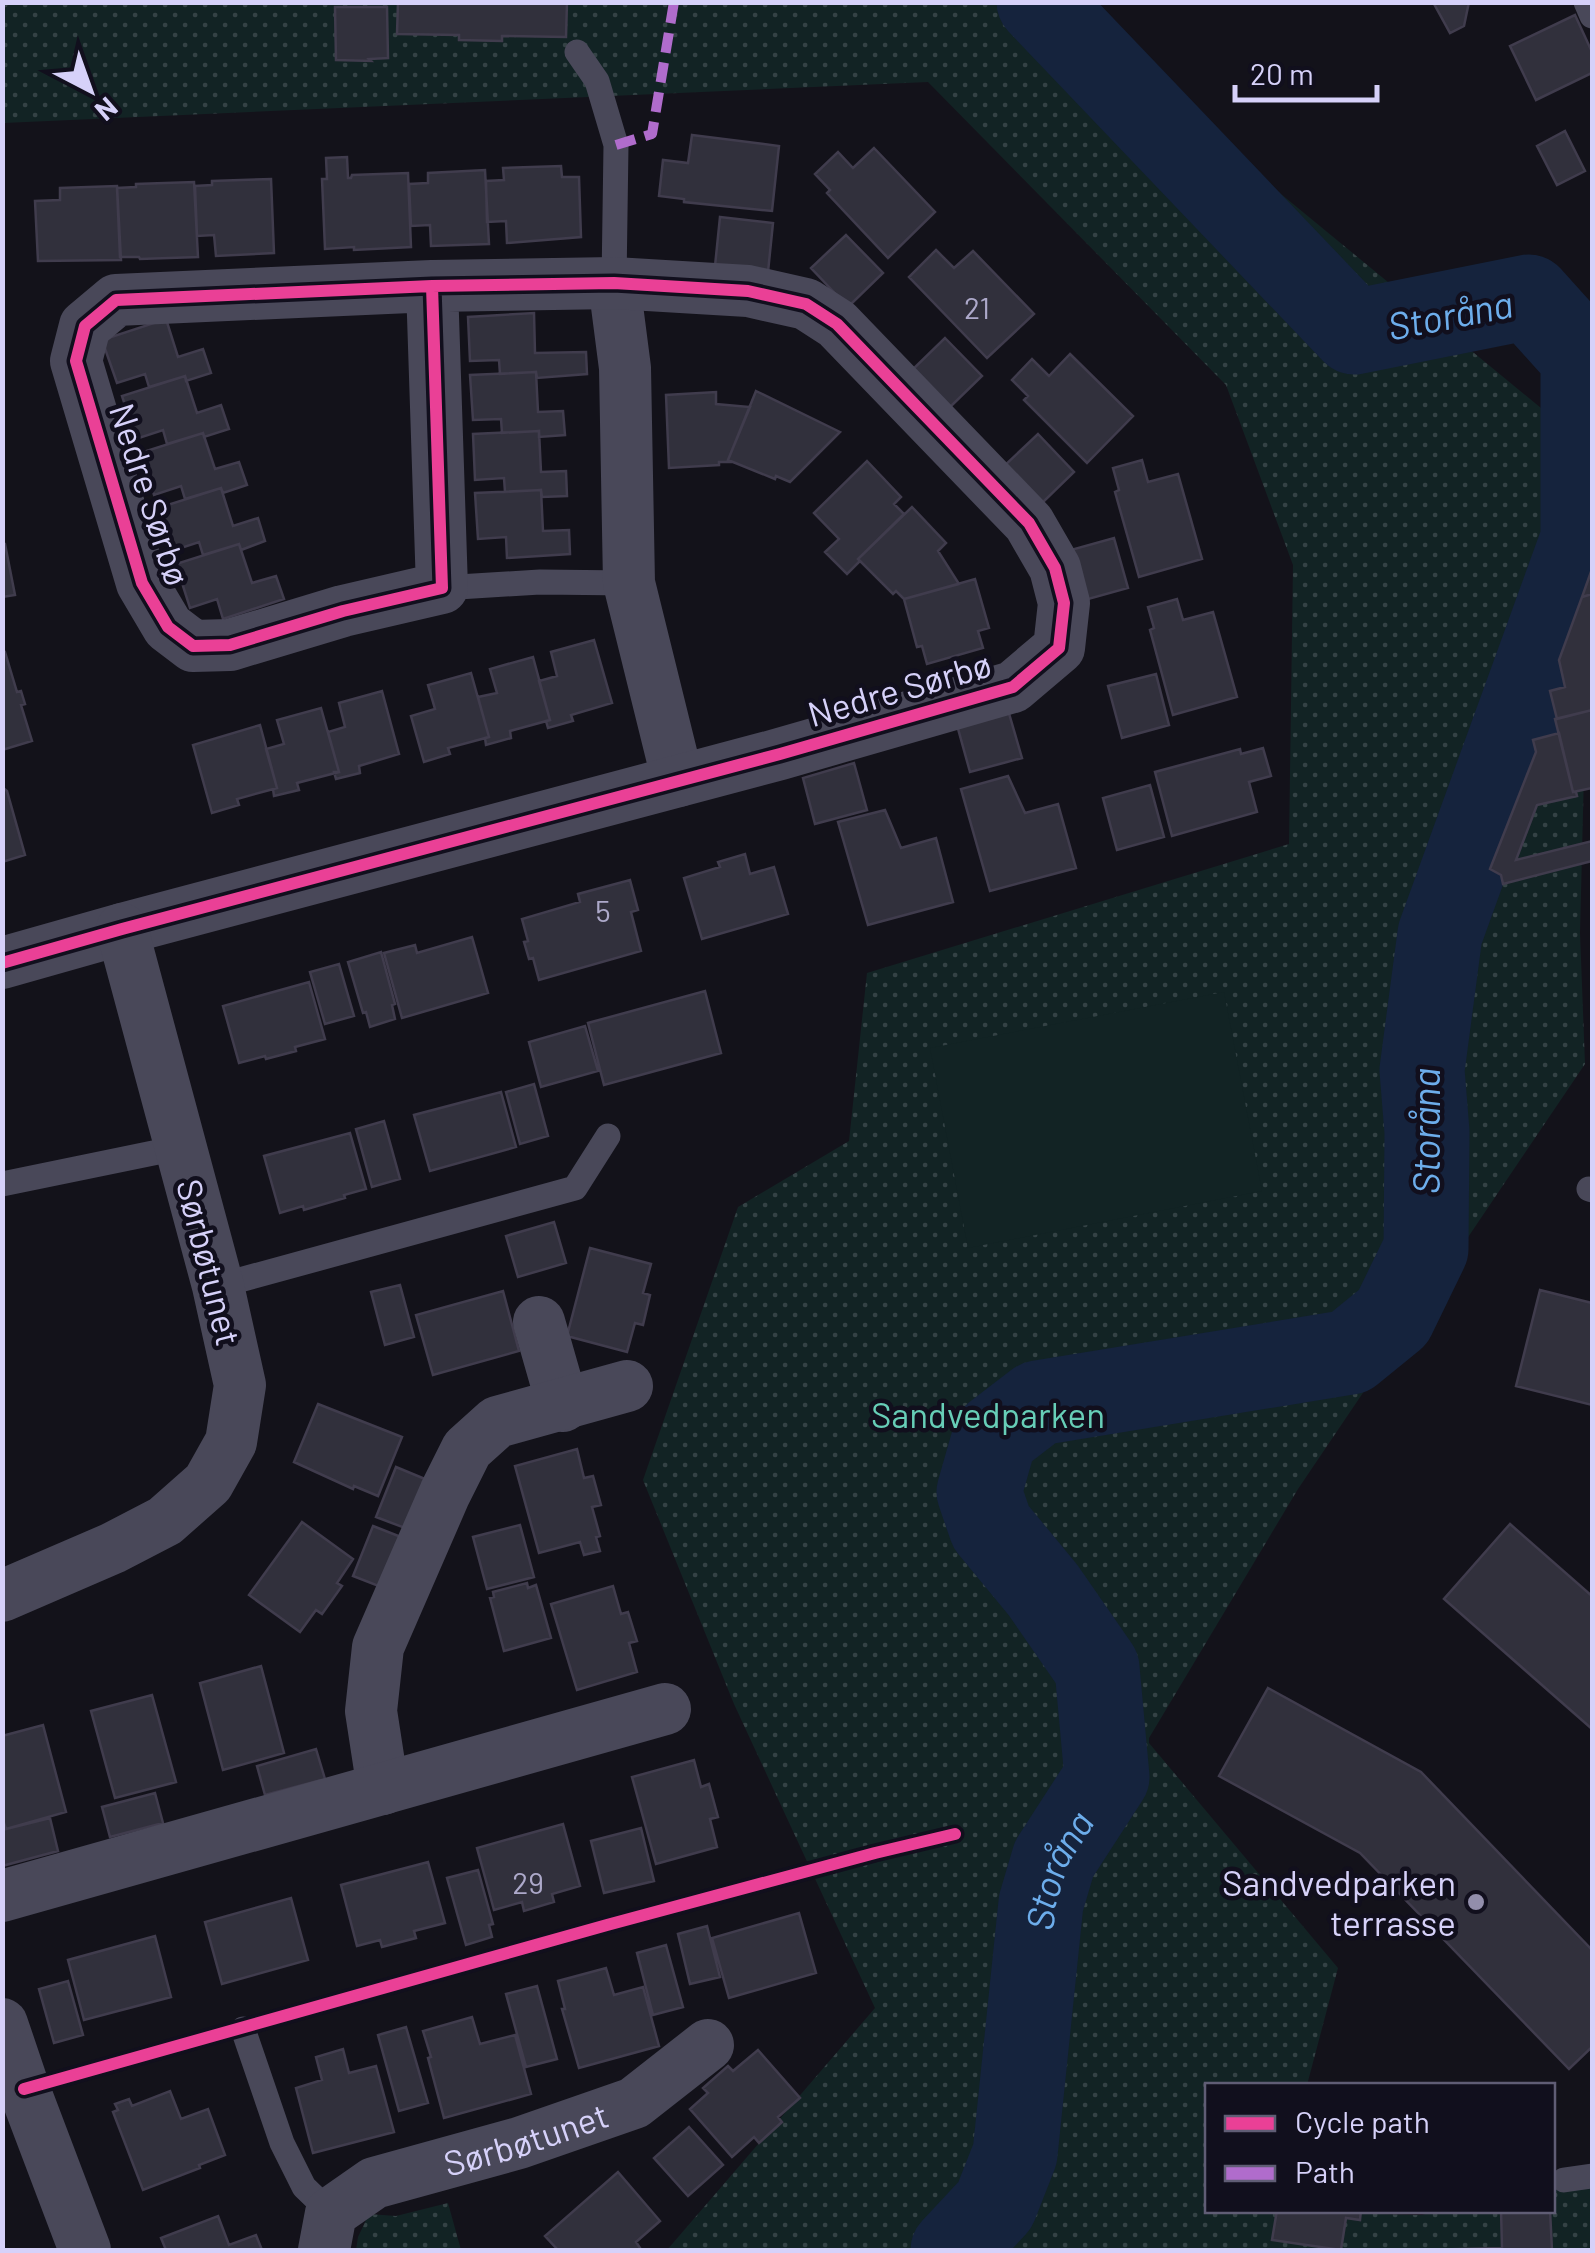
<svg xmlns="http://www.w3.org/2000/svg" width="1595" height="2253" font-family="Barlow,sans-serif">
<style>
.grass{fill:url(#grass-dots)}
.pitch{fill:#122324}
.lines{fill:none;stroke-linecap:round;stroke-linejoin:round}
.river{stroke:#15233d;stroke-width:85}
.building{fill:#31303c;stroke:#403c4d;stroke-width:2.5}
.service{stroke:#494859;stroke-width:25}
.minor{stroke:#494859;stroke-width:52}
.quiet{stroke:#b06ccc;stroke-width:10;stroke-dasharray:20 10;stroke-linecap:butt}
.cycleway-casing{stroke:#110f1d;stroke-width:19}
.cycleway{stroke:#ea4096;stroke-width:12}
.poi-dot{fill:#928eab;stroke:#110f1d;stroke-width:4}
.labels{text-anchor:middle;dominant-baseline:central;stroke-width:9;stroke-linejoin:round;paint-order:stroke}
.number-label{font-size:30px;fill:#ada9ca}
.street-label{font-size:35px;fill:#d6d1f9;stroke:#110f1d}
.park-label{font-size:35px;fill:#67ceb7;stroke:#110f1d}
.poi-label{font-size:35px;fill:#d6d1f9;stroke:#110f1d;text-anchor:end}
.water-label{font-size:38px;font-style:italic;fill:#6dadeb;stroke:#110f1d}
</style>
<defs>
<pattern id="grass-dots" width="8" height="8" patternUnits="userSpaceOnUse" patternTransform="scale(2.5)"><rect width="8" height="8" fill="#122324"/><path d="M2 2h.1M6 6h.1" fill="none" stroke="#344245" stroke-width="1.8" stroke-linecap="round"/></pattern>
</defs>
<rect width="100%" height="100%" fill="#13121a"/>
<!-- grass -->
<path class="grass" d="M2 3H1049L1592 450 1580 933 1585 1064 1298 1489 1149 1738V1743L1338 1968 1307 2085 1208 2086V2210L1422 2215 1438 2210H1552L1553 2180 1592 2169V2250H667L875 2008 734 1704 643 1480 738 1207 849 1141 867 973 1289 844 1293 565 1226 385 928 82 3 123Z
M448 2203 461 2250H356L358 2237 369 2214 396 2216Z"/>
<!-- pitch -->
<path class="pitch" d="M1224 992 1262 1191 968 1248 930 1048Z"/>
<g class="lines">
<!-- river -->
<path class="river" id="s1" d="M953 2250 995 2205 1015 2154 1041 1903 1054 1859 1107 1777 1097 1668 1043 1590 991 1527 979 1492 995 1436 1038 1403 1350 1352 1393 1317 1426 1249 1427 1132 1422 1070 1440 934 1583 539V357L1529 297 1354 332 1039 2"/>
</g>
<!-- building -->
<path class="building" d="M398 2H567L566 37 502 36V41L459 40V35L397 34Z
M1433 2H1469L1464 26 1450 33Z
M335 7H387L388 58 369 59 371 61 336 60Z
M1575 15 1592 52V73L1536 100 1510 46Z
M1565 131 1585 171 1557 185 1537 146Z
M692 135 779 146 772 211 684 202V199L659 196 663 160 688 163Z
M874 148 935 212 888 258 827 193 830 190 815 174 838 152 853 168Z
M347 157 348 178H351L352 175 408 173 411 247 354 250V247L325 249 322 179H327L326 158Z
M561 166 562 177H579L581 237 507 243 506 221 487 222 486 181 504 180 503 168Z
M485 170 489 244 431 246 430 225 411 226 409 184 428 183V173Z
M271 179 274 253 216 256 214 235 197 236 195 186 212 185V181Z
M194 182 198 257 140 259 139 257H120L117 188 136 187V184Z
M117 186 121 260 38 261 35 201 60 200V188Z
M720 217 773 223 768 272 715 266Z
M846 235 883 273 848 307 811 268Z
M936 250 954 268 973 251 1034 314 987 358 909 277Z
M534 313 535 353 586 352 587 374 537 378 536 372 500 374 499 360 470 361 468 317Z
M166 319 178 357 203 349 211 373 186 381 185 376 149 387 145 374 117 383 102 340Z
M945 338 982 376 947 410 910 372Z
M1070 354 1133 416 1087 463 1024 400 1028 396 1012 380 1032 359 1049 376Z
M536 372 538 412 563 411 565 435 539 437V431L502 433 501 419 473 420 470 375Z
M185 376 197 413 221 405 229 429 204 437 203 433 167 444 163 430 136 439 122 396Z
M756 391 840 432 790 482 776 476 775 479 728 460Z
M716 392V404L750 407 728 460 732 462H719V465L669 468 666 395Z
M539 431 541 472 566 471 567 496 542 497 541 490 505 492 504 478 475 480 473 434Z
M203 433 215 469 239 462 247 485 223 493 221 488 185 499 181 486 154 495 140 453Z
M1038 434 1074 472 1039 506 1003 467Z
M1142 460 1148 482 1178 474 1202 559 1139 577 1115 492 1119 490 1113 468Z
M867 461 901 497 894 504 904 514 858 559 860 561 847 574 825 552 839 539 814 513Z
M221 488 233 526 258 518 265 541 241 550 239 544 203 555 199 542 172 551 158 508Z
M541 490 543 531 569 530 570 554 507 558 506 537 478 539 475 493Z
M912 507 946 543 938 551 959 584 904 599 896 591 893 594 858 559Z
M1114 538 1128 588 1081 601 1067 551Z
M2 544H5L15 595 2 597Z
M239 544 252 583 276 576 284 599 223 619 217 599 190 608 176 564Z
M1592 569V594L1582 597Z
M975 579 989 628 978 631 983 648 927 664 922 646 917 647 904 599Z
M1592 594V710L1557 719 1550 691 1565 687 1559 660 1582 597Z
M1177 599 1183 620 1213 612 1237 697 1173 715 1150 630 1154 628 1148 607Z
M594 640 612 703 571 715 573 721 548 728 546 721 550 720 539 681 557 676 551 652Z
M5 652 17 692 21 691 25 704 21 705 32 741 2 750V653Z
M533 657 550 720 510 731 511 738 486 745 485 738 489 737 478 697 497 693 490 669Z
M471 673 489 737 448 748 450 754 424 762 411 716 435 709 428 685Z
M1156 674 1169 725 1122 738 1108 686Z
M382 691 399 754 359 766 360 773 336 779 334 772H339L328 732 345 727 339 703Z
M321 708 339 772 297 783 299 790 274 796 273 789 277 788 266 749 284 744 277 720Z
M1008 710 1022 758 970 772 957 725Z
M1592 710V788L1573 792 1555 719Z
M260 725 277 788 237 799 239 805 212 813 193 745Z
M1559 733 1573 792H1576L1577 796 1537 805 1516 860 1592 841V861L1503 884 1501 875 1490 869 1536 752 1533 740Z
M1263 748 1271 776 1249 782 1257 812 1172 836 1155 772 1240 749 1241 754Z
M854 763 867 810 815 824 803 778Z
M1008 776 1025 813 1058 804 1076 868 990 891 961 789Z
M1150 785 1164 837 1117 850 1103 798Z
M2 787 7 791 25 855 2 862Z
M885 810 901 848 936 838 953 902 868 925 838 822Z
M745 854 750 874 774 867 788 914 702 939 684 878 720 867 718 862Z
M630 880 638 910 631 912 641 951 539 980 533 958 529 959 524 942 528 941 522 919 580 902 578 894Z
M472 937 488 993 402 1018 384 953 415 945 417 953Z
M381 952 395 1004 392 1005 395 1019 370 1027 366 1012 363 1013 348 962Z
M339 964 354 1016 325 1024 310 972Z
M309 982 325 1039 295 1047 296 1051 266 1059 265 1056 239 1063 223 1006Z
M705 991 721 1053 604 1085 588 1023Z
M585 1026 598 1071 541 1087 529 1042Z
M534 1084 548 1136 520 1144 506 1092Z
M501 1092 516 1147 430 1171 414 1115Z
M384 1121 400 1179 372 1187 356 1129Z
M350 1133 366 1189 344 1195 345 1198 304 1210 303 1206 280 1213 264 1156Z
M554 1222 566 1263 518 1277 506 1236Z
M590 1248 651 1264 643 1293 650 1295 643 1325 635 1323 627 1352 567 1336Z
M400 1285 414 1337 385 1345 371 1292Z
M1540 1290 1592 1303V1405L1516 1386Z
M503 1291 519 1351 433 1375 416 1315Z
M318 1404 402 1437 378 1496 354 1486 353 1489 294 1462Z
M577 1449 584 1478 593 1476 601 1505 592 1507 600 1536 596 1537 600 1551 584 1555 580 1542 539 1553 515 1466Z
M396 1467 425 1479 405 1528 376 1517Z
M302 1522 353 1559 337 1583 342 1586 322 1614 316 1610 300 1632 249 1595Z
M1510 1524 1592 1596V1729L1444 1599Z
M520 1525 534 1577 487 1589 473 1537Z
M373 1526 401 1537 381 1587 353 1576Z
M527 1583 528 1588 536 1585 551 1638 504 1651 490 1598 494 1597 493 1592Z
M613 1586 621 1614 628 1612 637 1641 629 1643 637 1672 577 1690 551 1604Z
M261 1666 284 1753 223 1770 200 1683Z
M1268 1688 1421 1772 1592 1950V2047L1569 2069 1360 1853 1219 1776Z
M152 1695 176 1782 115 1798 91 1711Z
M43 1725 66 1812 6 1829 2 1817V1736Z
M316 1749 325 1779 265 1795 257 1766Z
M694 1760 701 1787 709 1784 718 1817 710 1819 717 1847 656 1864 632 1777Z
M155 1793 163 1823 110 1837 102 1807Z
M50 1818 58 1851 2 1866V1830Z
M563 1824 580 1886 552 1894 554 1902 524 1911 522 1902 494 1910 477 1848Z
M641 1828 654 1881 604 1893 591 1841Z
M428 1862 445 1923 414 1931 416 1938 382 1947 380 1940 357 1946 341 1885Z
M478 1870 493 1924 489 1925 492 1937 466 1945 447 1878Z
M291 1898 308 1960 222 1984 205 1922Z
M799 1913 816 1973 729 1998 712 1938Z
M707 1926 720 1977 690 1984 678 1934Z
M155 1936 171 1997 84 2020 68 1960Z
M666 1945 683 2007 653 2015 637 1953Z
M606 1968 614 1995 643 1987 659 2046 579 2068 562 2009H565L558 1981Z
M68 1981 83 2035 54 2043 39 1989Z
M537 1986 557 2059 526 2067 506 1994Z
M472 2017 480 2044 515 2035 531 2094 444 2118 428 2058 431 2057 423 2031Z
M406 2027 428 2103 399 2111 378 2035Z
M343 2049 349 2073 376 2066 394 2132 313 2153 296 2088 322 2080 316 2057Z
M758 2050 800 2098 778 2117 782 2122 759 2143 754 2137 732 2157 690 2109 708 2093 703 2088 728 2066 733 2071Z
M170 2091 181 2119 208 2109 225 2155 199 2165 200 2168 143 2190 113 2112 118 2110 115 2104 129 2099 132 2106Z
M689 2127 723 2165 688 2196 654 2158Z
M618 2172 660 2221 636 2242 640 2248 637 2250H558L545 2236Z
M1277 2210H1361L1360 2220 1346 2218 1341 2250 1272 2240Z
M1501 2210H1550L1552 2250H1421L1502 2248Z
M218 2216 229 2245 256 2235 262 2250H166L161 2238Z"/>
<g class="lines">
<!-- service -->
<path class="service" d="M1586 2 1592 16
M577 52 597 81 616 145 614 283
M442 588 540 582 629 583
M2 1184 158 1152 179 1145
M1589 1189 1592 1190
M218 1286 575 1188 608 1136
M243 2029 282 2143 304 2187 331 2213
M1564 2180 1592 2176"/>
<!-- minor -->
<g class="minor">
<path d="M614 283 625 368 629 583 678 781"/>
<path d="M2 963 122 929 780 754 1013 687 1059 648 1064 603 1055 568 1029 523 837 324 806 304 748 291 614 283 432 286 116 300 85 326 76 361 142 583 168 627 193 646 230 645 343 611 442 588 432 286"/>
<path d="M539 1322 563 1406"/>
<path d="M2 1596 113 1548 165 1521 208 1483 231 1442 240 1385 218 1286 122 929"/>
<path d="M383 1789 371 1711 378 1647 445 1493 467 1449 497 1422 627 1386"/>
<path d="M2 1896 665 1709"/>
<path d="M2 2024 24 2089 85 2250"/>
<path id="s2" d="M324 2250 331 2213 374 2183 519 2143 634 2103 708 2045"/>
</g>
<!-- quiet -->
<path class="quiet" d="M616 145 652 134 674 2"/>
<!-- cycleway casing -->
<g class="cycleway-casing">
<path id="cycleway" d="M2 963 122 929 780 754 1013 687 1059 648 1064 603 1055 568 1029 523 837 324 806 304 748 291 614 283 432 286 116 300 85 326 76 361 142 583 168 627 193 646 230 645 343 611 442 588 432 286
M24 2089 607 1925 875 1853 955 1834"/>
</g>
<!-- cycleway -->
<use href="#cycleway" class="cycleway"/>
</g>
<!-- markers -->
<circle class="poi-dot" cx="1476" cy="1902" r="10"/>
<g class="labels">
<!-- number labels -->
<g class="number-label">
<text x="977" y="307">21</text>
<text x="603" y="910">5</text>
<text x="528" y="1882">29</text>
</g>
<!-- street labels -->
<g class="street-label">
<text transform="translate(151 494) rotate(72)">Nedre Sørbø</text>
<text transform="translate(899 688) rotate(-16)">Nedre Sørbø</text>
<text transform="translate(210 1262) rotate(76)">Sørbøtunet</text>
<text stroke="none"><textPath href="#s2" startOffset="248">Sørbøtunet</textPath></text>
</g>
<!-- park labels -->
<g class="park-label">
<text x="988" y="1414">Sandvedparken</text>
</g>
<!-- poi labels -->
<g class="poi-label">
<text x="1456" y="1882">Sandvedparken<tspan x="1456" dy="40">terrasse</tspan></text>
</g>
<!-- water labels -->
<g class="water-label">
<text transform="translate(1450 314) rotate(-11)">Storåna</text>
<text transform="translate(1425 1131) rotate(-90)">Storåna</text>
<text stroke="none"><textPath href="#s1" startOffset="405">Storåna</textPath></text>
</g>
</g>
<!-- border -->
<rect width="1595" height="2253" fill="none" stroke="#d6d1f9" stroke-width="10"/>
<!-- legend -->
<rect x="1205" y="2083" width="350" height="130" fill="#110f1d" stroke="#605d75" stroke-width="2.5"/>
<rect x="1225" y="2116" width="50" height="15" fill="#ea4096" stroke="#605d75" stroke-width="2.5"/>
<text x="1295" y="2133" font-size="30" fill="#d6d1f9">Cycle path</text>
<rect x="1225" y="2166" width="50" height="15" fill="#b06ccc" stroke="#605d75" stroke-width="2.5"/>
<text x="1295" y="2183" font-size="30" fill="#d6d1f9">Path</text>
<!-- north arrow -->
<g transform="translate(90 90) rotate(139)" stroke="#110f1d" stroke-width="8" paint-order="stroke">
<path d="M0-8L18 38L0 25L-18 38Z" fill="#d6d1f9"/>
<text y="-15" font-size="28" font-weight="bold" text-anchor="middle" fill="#d6d1f9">N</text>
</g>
<!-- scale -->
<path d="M1235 85v15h142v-15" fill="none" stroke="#d6d1f9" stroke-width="5"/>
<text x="1250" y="85" font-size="30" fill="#d6d1f9" stroke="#110f1d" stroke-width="8" paint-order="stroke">20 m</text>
</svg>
